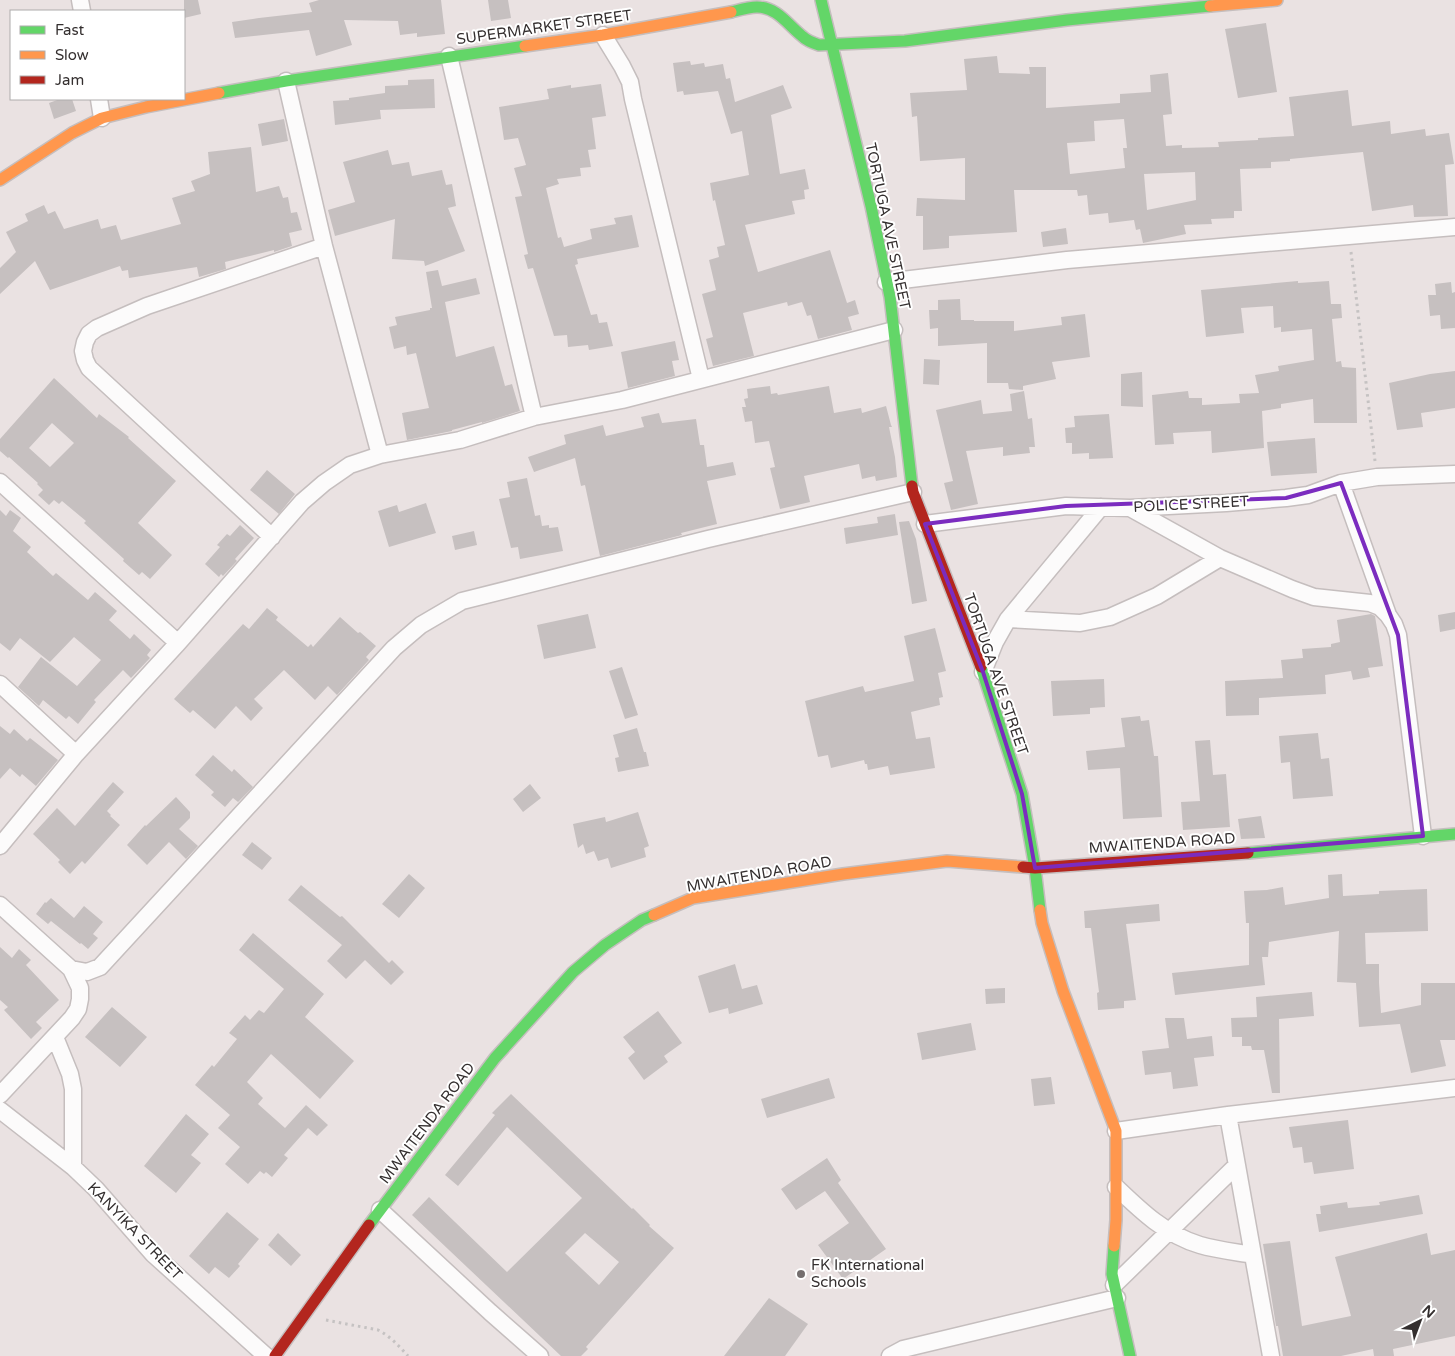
<svg xmlns="http://www.w3.org/2000/svg" width="1455" height="1356" font-family="'Varela Round',sans-serif">
<style>
.building{fill:#c6c0c0;fill-rule:evenodd}
.lines{fill:none;stroke-linecap:round;stroke-linejoin:round}
.street-casing{stroke:#c5bebe;stroke-width:19}
.fast-casing{stroke:#c5bebe;stroke-width:14}
.slow-casing{stroke:#c5bebe;stroke-width:14}
.jam-casing{stroke:#c5bebe;stroke-width:14}
.path{stroke:#c5c2c2;stroke-width:3;stroke-dasharray:2.5 4;stroke-linecap:butt}
.street{stroke:#fcfbfb;stroke-width:16}
.fast{stroke:#63d668;stroke-width:11}
.slow{stroke:#ff974d;stroke-width:11}
.jam{stroke:#b3261e;stroke-width:11}
.marked{fill:none;stroke:#7b2cbf;stroke-width:4;stroke-linejoin:round}
.poi-dot{fill:#746e6e;stroke:#fff;stroke-width:2}
.labels{text-anchor:middle;dominant-baseline:central;stroke-width:4;stroke-linejoin:round;paint-order:stroke}
.street-label{font-size:15px;fill:#342f2f;stroke:#fff}
.poi-label{font-size:15px;fill:#342f2f;stroke:#fff;text-anchor:start}
</style>
<rect width="100%" height="100%" fill="#eae2e2"/>
<!-- building -->
<path class="building" d="M184 0H198L201 14 184 18Z
M319 0H441L445 34 417 37V33L400 35 398 21 344 20 352 45 316 56 309 30 235 38 232 22 259 18 312 12 309 3Z
M488 0H508L511 18 491 21Z
M1266 23 1277 92 1238 98 1225 29Z
M997 56 999 73 1030 74 1029 67H1046V108L1120 103V94L1151 92 1150 75 1168 73 1172 114 1163 115 1166 146 1182 145V148L1219 147 1218 142 1258 140V138L1294 136 1289 97 1348 90 1352 126 1390 121 1391 134 1425 129 1426 136 1449 133 1454 164 1445 165 1448 216 1414 217 1413 205 1372 211 1363 152 1290 159V161L1271 162V168L1240 169 1242 211H1234V218L1211 219 1212 224 1184 225 1186 234 1143 243 1140 229 1136 230 1134 220 1109 223 1108 213 1089 215 1087 195 1078 196 1077 190H1014L1017 232 949 236V248L923 250V216H916L917 198 965 200V158L920 161 917 116 912 117 910 93 967 90 964 59ZM1124 119 1127 148H1123L1125 168 1070 174 1067 143 1095 141 1094 121ZM1195 172 1196 200 1147 210 1144 174Z
M690 61 691 65 704 63 705 67 723 64 726 79 730 78 735 102 783 85 792 108 771 115 780 174 805 169 809 189 804 190 805 199 792 201 795 214 745 225 758 272 830 250 847 303 855 300 859 314 848 317 852 330 818 339 811 315 807 316 802 302 788 306 787 302 743 313 754 356 713 366 706 339 713 337 702 294 716 290 709 260 719 257 717 247 725 245 715 200 713 201 710 183 749 175 742 131 731 134 718 91 684 95 683 91 677 92 673 63Z
M434 79 435 108 380 110 381 119 335 125 333 101 349 100V98L385 93V86L408 85V80Z
M601 84 606 116 592 118 596 149 588 150 591 167 580 168 581 176 557 179 559 184 546 188 558 238 561 237 564 247 592 239 590 229 616 224 614 218 632 215 639 247 577 259 578 264 575 265 591 315 597 314 599 323 607 322 613 346 589 350 588 345 568 347 567 335 554 336 533 268 528 269 524 255 528 254 515 197 522 196 514 168 526 165 518 138 504 140 499 107 549 99 547 89 571 85V88Z
M60 99H72L76 111 54 119 49 103Z
M284 119 288 141 262 146 258 124Z
M251 147 256 192 279 186 283 198 288 197 291 213 297 212 302 230 289 233 292 246 274 252V250L225 262 226 269 199 277 197 267 129 278 128 270 122 271 120 266 50 290 35 261 0 294V268L16 252 6 232 28 221 25 214 44 205 48 214 55 211 64 229 98 219 101 229 116 225 121 240 181 224 172 198 195 191 191 181 210 174 208 152Z
M388 150 392 165 409 162 412 176 442 170 446 185 452 184 456 206 448 208 465 251 425 266 424 261 392 259 395 219 335 236 328 210 355 202 343 162Z
M1066 228 1068 244 1043 247 1041 232Z
M438 270 442 286 476 278 480 294 445 302 456 357 494 346 505 386 512 384 520 411 482 423V422L452 430V431L407 440 402 413 429 408 416 353 407 355 406 346 394 349 389 327 397 325 395 317 430 310V308H432L426 272Z
M1298 281V283L1329 281 1331 304H1341L1342 318 1332 319 1336 362 1341 361 1342 367 1356 368 1357 423H1314L1313 399 1281 404V408L1262 411 1264 448 1212 453 1211 431 1173 433 1174 444 1155 445 1152 395 1188 391 1189 398H1202V405L1240 403 1239 394 1259 393 1255 375 1279 371 1278 366 1314 360 1312 329 1281 332V327L1274 328 1273 306 1241 308 1244 333 1206 337 1201 290Z
M1451 282 1452 293 1455 292V328L1441 329 1440 315 1430 316 1428 295H1436L1435 284Z
M960 299 961 320H974V321H1014V331L1062 325 1061 317 1085 314 1090 357 1052 362 1056 379 1023 386V390L1009 389 1008 383H987V343L938 346V328L930 329 929 310H938V300Z
M675 341 679 360 672 361 675 376 628 388 621 352Z
M924 359 940 360 939 385 923 384Z
M1455 371V408L1421 413 1423 427 1397 430 1389 383 1430 374Z
M1142 372 1143 407 1121 406V374Z
M54 378 97 418 99 414 129 437 128 438 176 481 138 523 172 555 150 579 142 572 139 575 123 561 124 559 84 523 86 521 62 501 59 504 54 500 49 505 38 495 43 490 37 484 38 483 9 457 8 458 0 451V439ZM52 423 74 443 50 467 29 448Z
M770 386 771 394 777 393 778 395 829 386 834 413 861 408 862 413 886 406 891 425 892 427H889L895 457 897 477 876 481 875 476 862 479 859 464 804 476 810 502 780 509 770 468 775 467 769 441 755 443 752 421 745 422 742 407H746L744 399 748 398 747 389Z
M1024 391 1028 419 1032 418 1035 447H1029L1030 453 1003 456V447L966 451 978 504 951 510 944 483 953 481 936 410 981 400 983 414 1012 411 1010 394Z
M659 413 662 423 696 419 700 445H704L707 467 733 462 736 475 707 481 717 524 681 533 682 535 600 556 585 485 581 486 575 458 534 472 528 457 566 444 564 435 603 425 606 436 644 427 641 417Z
M1109 414 1113 458 1089 459V453L1072 454V443H1066L1065 428 1075 427 1074 416Z
M1315 438 1317 473 1271 476 1267 442Z
M267 470 295 494 279 514 250 490Z
M527 478 535 516 540 515 542 526 549 525V528L558 527 563 551 520 559 518 547 511 548 499 499 510 497 507 482Z
M426 503 436 533 389 547 378 511 397 505 399 512Z
M0 510 6 516 10 510 21 518 13 531 31 547 27 552 53 576 56 573 88 600 95 592 117 611 109 620 130 639 134 634 151 650 147 655 150 658 131 678 123 670 94 700 96 702 78 724 69 716 66 719 43 700 39 706 18 687 41 657 77 686 101 660 74 637 50 662 20 638 10 651 0 643Z
M895 514 898 535 846 544 844 528 878 523 877 517Z
M909 521 916 539 927 601 912 604 899 522Z
M240 525 254 538 235 559 237 561 223 576 221 574 219 577 205 564 220 547 217 545 227 534 230 536Z
M474 531 477 545 455 550 452 536Z
M267 608 278 617 276 620 308 647 311 644 313 647 340 617 358 633 360 632 376 646 366 657 369 660 337 695 328 686 315 700 284 670 254 699 263 708 251 721 236 706 215 729 193 710 190 713 174 699 243 624 249 629Z
M1455 612V629L1440 632 1438 615Z
M588 614 596 648 544 659 537 625Z
M1371 614 1375 616 1383 666 1368 668 1370 677 1353 680 1351 671 1325 675 1326 694 1259 698V715L1226 716 1225 681 1283 678 1281 660 1303 658 1302 649 1331 647V644L1340 642 1337 620Z
M935 628 946 671 938 673 943 697 939 698 940 705 911 712 916 739 930 737 935 768 890 775 888 766 868 770 867 764H865L864 760 831 768 828 755 818 757 805 701 863 686 865 692 914 681 904 636Z
M622 667 638 715 625 719 609 671Z
M1104 679 1105 707 1090 708V714L1053 716 1051 681Z
M1140 716 1141 721 1149 720 1154 756H1158L1162 817 1123 819 1120 768 1088 770 1086 751 1125 747 1121 718Z
M0 726 10 734 14 729 27 741 30 738 58 760 36 786 22 774 20 777 10 768 0 779Z
M637 728 644 752H646L649 766 618 772 615 758 619 757 613 735Z
M1318 733 1321 759 1329 758 1333 796 1293 799 1290 762 1281 763 1279 736Z
M1210 740 1213 775 1226 774 1230 827 1183 830 1181 802 1200 801 1195 741Z
M213 755 232 772 234 769 253 787 238 802 233 798 225 807 211 795 214 792 195 775Z
M113 782 124 792 107 811 111 815 110 816 120 825 85 864 82 861 70 874 58 862 60 860 33 834 57 808 75 826Z
M530 784 541 798 523 812 513 799Z
M176 797 190 812V818L179 829 198 846 186 859 169 842 147 865 127 845 145 825 146 826Z
M638 812 649 846 644 848 646 857 611 868 608 858 598 861 594 851 586 854 583 844 578 848 573 824 605 817 606 822Z
M1261 816 1265 838 1241 839 1238 819Z
M252 842 272 858 262 870 242 855Z
M409 874 425 888 399 918 382 904Z
M1342 874 1343 896 1379 894V891L1427 889 1428 931 1365 933 1366 964H1379V983L1381 1013 1421 1005V983H1455V1040H1440L1446 1066 1411 1073 1400 1024 1359 1027 1356 983 1337 982 1339 931 1269 942 1268 957H1262L1265 985 1175 995 1172 973 1249 965V923H1246L1244 891 1267 890 1283 887 1285 905 1329 898 1328 875Z
M301 885 340 917 342 916 389 963 392 960 404 972 391 985 365 960 346 979 327 961 342 945 288 900Z
M51 898 74 918 84 906 103 922 93 934 98 938 88 949 81 943 80 944 51 921 48 924 36 914 45 902 46 903Z
M1159 904 1160 921 1126 924 1136 1000 1124 1001V1008L1098 1010 1097 993 1099 992 1091 928H1085L1084 911Z
M253 933 324 994 305 1017 354 1061 320 1099 271 1054 247 1082 263 1098 258 1104 285 1128 306 1105 328 1125 317 1136 308 1128 284 1155 288 1158 272 1177 266 1172 264 1174 260 1171 248 1184 225 1164 240 1147 218 1128 230 1115 195 1085 212 1065 214 1067 237 1039 229 1033 245 1015 250 1020 259 1010 264 1013 284 989 239 950Z
M0 947 12 958 19 949 31 960 26 965 59 1000 36 1022 42 1028 31 1039 4 1010 8 1007 0 1000Z
M735 964 742 989 757 985 763 1004 729 1014 728 1008 709 1013 698 976Z
M1005 988V1003L986 1004 985 989Z
M1312 992 1314 1016 1279 1019 1280 1093H1272L1264 1050H1252L1251 1046H1242V1037H1232L1231 1018 1257 1017 1256 997Z
M112 1007 147 1037 120 1067 85 1037Z
M658 1011 682 1043 664 1056 668 1062 644 1080 628 1058 635 1052 623 1037Z
M1165 1018H1184L1187 1039 1212 1036 1214 1056 1194 1058 1198 1086 1173 1089 1171 1072 1145 1075 1142 1051 1169 1048Z
M971 1023 976 1050 922 1060 917 1033Z
M1051 1077 1055 1104 1034 1106 1031 1079Z
M829 1078 835 1098 767 1118 761 1099Z
M511 1094 632 1209 633 1208 650 1225 649 1226 674 1248 586 1347 588 1349 581 1356H561L412 1215 429 1197 507 1272 582 1198 507 1127 458 1186 445 1175 495 1115 492 1113ZM585 1233 619 1262 599 1285 565 1253Z
M186 1114 209 1134 191 1155 201 1163 176 1193 144 1166Z
M1348 1120 1354 1169 1314 1174 1312 1162 1304 1163 1302 1147 1293 1148 1289 1127Z
M827 1158 841 1180 838 1183 886 1249 843 1279 818 1245 849 1223 825 1191 796 1210 781 1189Z
M1419 1195 1423 1214 1319 1232 1316 1214H1321L1320 1206 1347 1202 1348 1208 1380 1205 1379 1202Z
M227 1212 259 1239 238 1264 240 1266 229 1278 215 1267 209 1274 189 1256Z
M278 1233 301 1255 291 1266 268 1245Z
M1427 1233 1431 1255 1455 1250V1336L1393 1349 1394 1356H1374L1373 1349 1341 1356H1283L1278 1326H1276L1263 1244 1290 1241 1302 1326 1351 1316 1335 1257Z
M769 1298 808 1324 785 1356H724Z"/>
<g class="lines">
<!-- street casing -->
<g class="street-casing">
<path id="street" d="M80 0 82 11
M603 35 622 66 630 82 633 99 701 379
M449 56 534 417
M286 81 324 246 380 455
M99 99 102 118
M886 282 1067 260 1455 227
M0 482 178 643
M1341 483 1388 615
M1130 508 1220 558 1292 589 1314 597 1370 603 1380 607 1388 615 1394 624 1398 635 1423 836
M925 524 1066 506 1130 508 1226 503 1286 498 1308 495 1341 483 1377 477 1455 474
M272 537 89 368 85 360 83 351 85 342 89 334 97 328 147 306 324 246
M1008 619 1080 623 1110 617 1157 596 1220 558
M983 672 995 642 1008 619 1101 507
M0 684 76 754
M0 846 76 754 178 643 302 502 324 483 350 465 380 455 460 440 534 417 622 400 894 330
M0 905 71 969 80 988V999L78 1009 72 1018 0 1095
M71 969 87 972 100 967 394 648 421 625 462 601 708 539 913 492
M55 1037 70 1074 73 1089V1167
M0 1110 73 1167 96 1189 153 1254 266 1356
M1228 1115 1271 1356
M1116 1131 1228 1115 1455 1088
M1116 1187C1141 1211 1166 1235 1200 1245 1217 1250 1236 1252 1253 1255
M380 1210 490 1312 540 1356
M1114 1285 1237 1165
M890 1356 903 1349 1117 1298"/>
</g>
<!-- fast casing -->
<g class="fast-casing">
<path id="fast" d="M821 0 871 206 890 297 912 486
M731 12C739 10 749 7 757 7 777 7 788 25 802 36 807 41 813 43 819 45L905 41 1067 20 1210 6
M219 93 286 81 525 46
M981 667 1022 794 1035 868 1040 910
M1248 853 1455 834
M369 1225 495 1058 573 972 605 945 642 920 654 915
M1114 1246 1112 1274 1130 1356"/>
</g>
<!-- slow casing -->
<g class="slow-casing">
<path id="slow" d="M1210 6 1277 0
M525 46 603 35 731 12
M0 180 72 133 102 118 146 107 219 93
M1040 910 1042 923 1063 991 1116 1131V1220L1114 1246
M654 915 693 898 843 874 947 861 1023 867"/>
</g>
<!-- jam casing -->
<g class="jam-casing">
<path id="jam" d="M912 486 913 492 981 667
M1023 867 1035 868 1248 853
M275 1356 369 1225"/>
</g>
<!-- path -->
<path class="path" d="M1351 252 1375 461
M326 1320 378 1330C390 1336 399 1346 408 1356"/>
<!-- street -->
<use href="#street" class="street"/>
<!-- fast -->
<use href="#fast" class="fast"/>
<!-- slow -->
<use href="#slow" class="slow"/>
<!-- jam -->
<use href="#jam" class="jam"/>
</g>
<!-- marked area -->
<path class="marked" d="M1341 483 1398 635 1423 836 1035 868 1022 794 983 672 925 524 1066 506 1286 498Z"/>
<!-- markers -->
<circle class="poi-dot" cx="801" cy="1274" r="5"/>
<g class="labels">
<!-- street labels -->
<g class="street-label">
<text transform="translate(544 27) rotate(-8)">SUPERMARKET STREET</text>
<text transform="translate(888 226) rotate(78)">TORTUGA AVE STREET</text>
<text transform="translate(1191 504) rotate(-3)">POLICE STREET</text>
<text transform="translate(996 674) rotate(71)">TORTUGA AVE STREET</text>
<text transform="translate(1162 843) rotate(-4)">MWAITENDA ROAD</text>
<text transform="translate(759 874) rotate(-10)">MWAITENDA ROAD</text>
<text transform="translate(427 1123) rotate(-53)">MWAITENDA ROAD</text>
<text transform="translate(135 1231) rotate(46)">KANYIKA STREET</text>
</g>
<!-- poi labels -->
<g class="poi-label">
<text x="811" y="1265">FK International<tspan x="811" dy="17">Schools</tspan></text>
</g>
</g>
<!-- legend -->
<rect x="10" y="10" width="175" height="90" fill="#ffffff" stroke="#aeacac"/>
<rect x="20" y="26" width="25" height="8" fill="#63d668" stroke="#aeacac"/>
<text x="55" y="35" font-size="15" fill="#342f2f">Fast</text>
<rect x="20" y="51" width="25" height="8" fill="#ff974d" stroke="#aeacac"/>
<text x="55" y="60" font-size="15" fill="#342f2f">Slow</text>
<rect x="20" y="76" width="25" height="8" fill="#b3261e" stroke="#aeacac"/>
<text x="55" y="85" font-size="15" fill="#342f2f">Jam</text>
<!-- north arrow -->
<g transform="translate(1420 1321) rotate(42)" stroke="#ffffff" stroke-width="4" paint-order="stroke">
<path d="M0-4L9 19L0 12L-9 19Z" fill="#342f2f"/>
<text y="-8" font-size="14" font-weight="bold" text-anchor="middle" fill="#342f2f">N</text>
</g>
</svg>
